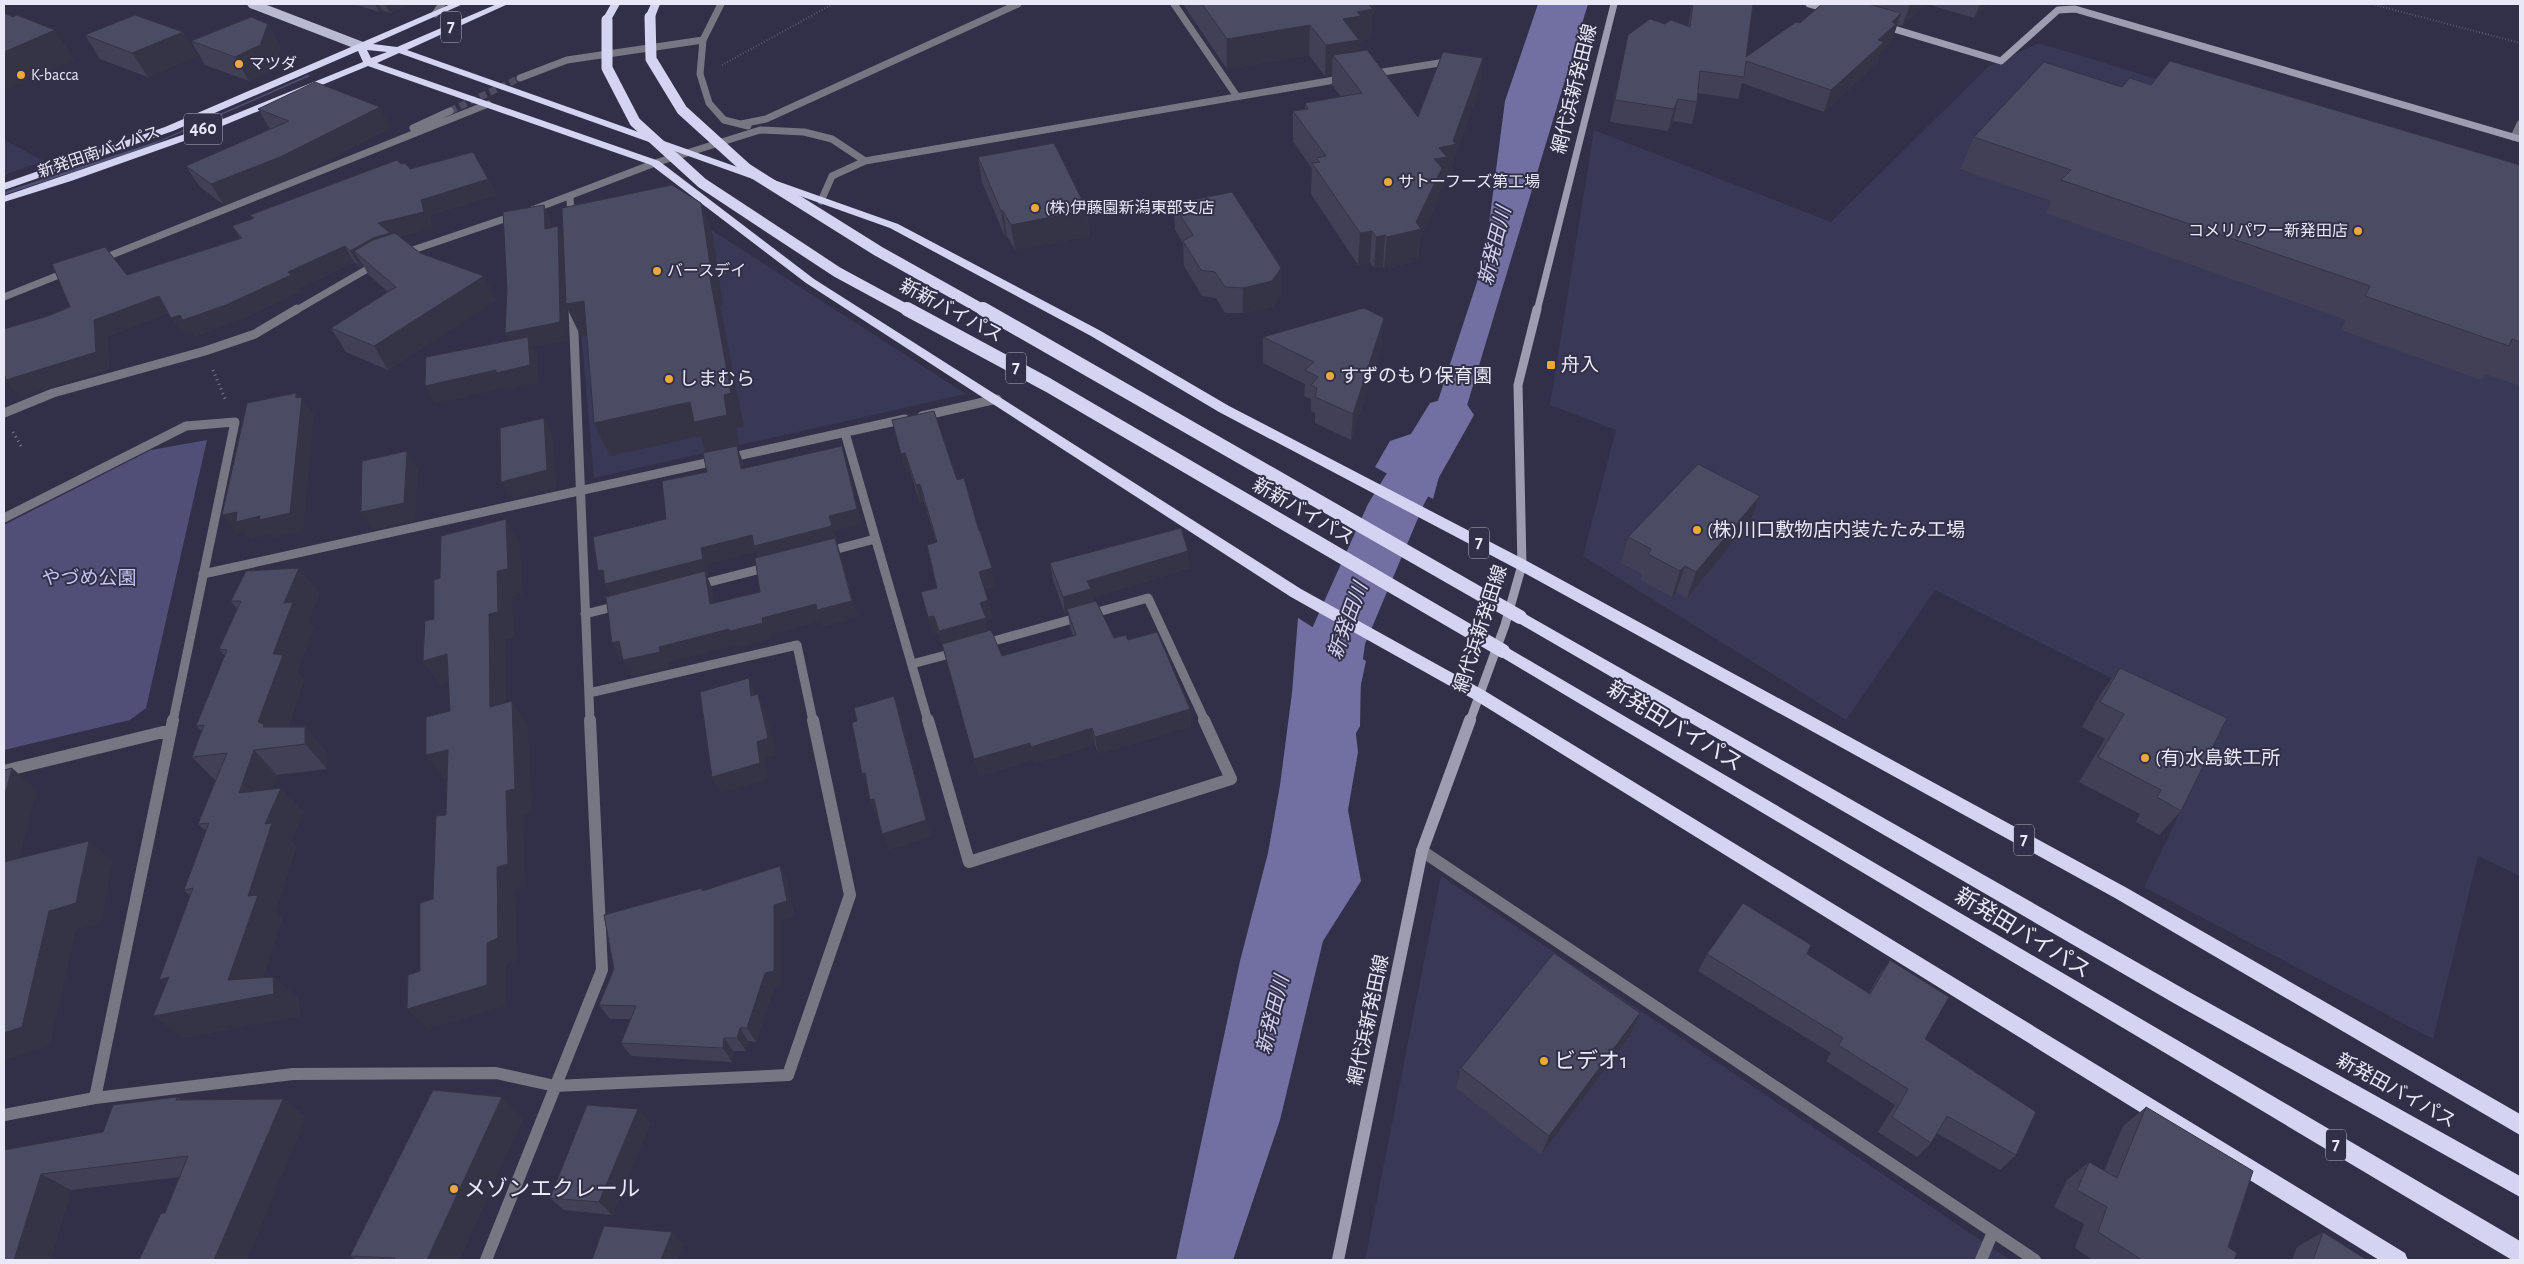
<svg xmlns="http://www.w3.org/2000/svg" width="2524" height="1264" font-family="'Alegreya Sans','Noto Sans JP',sans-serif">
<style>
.built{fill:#393856}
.green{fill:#514f78}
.water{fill:#726fa2}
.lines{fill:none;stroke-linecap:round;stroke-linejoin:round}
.river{fill:#726fa2;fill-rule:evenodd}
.street-tunnel{stroke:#4d4c62;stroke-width:7;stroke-dasharray:7 4;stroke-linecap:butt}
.path-far1{stroke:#7b7a8e;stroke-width:2;stroke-dasharray:0.5 2.5;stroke-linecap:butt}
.path{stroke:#7b7a8e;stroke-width:3;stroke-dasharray:1 4;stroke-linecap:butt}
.street-far2{stroke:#777783;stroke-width:7}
.street-far1{stroke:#777783;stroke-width:9}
.street{stroke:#777783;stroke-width:12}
.secondary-far2{stroke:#9d9cb0;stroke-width:7}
.secondary-far1{stroke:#9d9cb0;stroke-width:9}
.secondary{stroke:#9d9cb0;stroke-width:12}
.primary{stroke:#bab9d2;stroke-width:9}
.highway{fill:#d4d3f2;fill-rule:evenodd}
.highway-bridge-far1{stroke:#d4d3f2;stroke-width:11}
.highway-bridge{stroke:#d4d3f2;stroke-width:14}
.wall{fill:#414056}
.shaded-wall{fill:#353446}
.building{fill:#4c4b64;stroke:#353446}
.poi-dot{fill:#eba939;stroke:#323048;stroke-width:2}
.labels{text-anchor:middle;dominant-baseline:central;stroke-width:4;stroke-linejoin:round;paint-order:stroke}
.far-poi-label{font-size:16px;fill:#e8e8f7;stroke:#323048;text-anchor:start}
.far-street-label{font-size:16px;fill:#e8e8f7;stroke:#323048}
.shield{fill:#323048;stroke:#b1b1c2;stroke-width:1}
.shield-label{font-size:18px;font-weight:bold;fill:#e8e8f7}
.street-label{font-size:19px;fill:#e8e8f7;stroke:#323048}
.poi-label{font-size:19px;fill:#e8e8f7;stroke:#323048;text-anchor:start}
.park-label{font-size:19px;fill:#c6c4f3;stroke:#323048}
.water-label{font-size:20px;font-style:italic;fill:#d3d2f2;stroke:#323048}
.near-street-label{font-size:22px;fill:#e8e8f7;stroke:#323048}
.near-poi-label{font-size:22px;fill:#e8e8f7;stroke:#323048;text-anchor:start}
</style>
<rect width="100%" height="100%" fill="#323048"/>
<!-- built -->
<path class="built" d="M2039 43 2520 191V876L2478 856 2433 1039 2144 887 2219 732 1935 590 1846 720 1583 556 1616 430 1550 405 1594 130 1831 222 1989 66Z
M4 140 44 161 4 175Z
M651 191 966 394 594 478 570 205Z
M1441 876 2010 1260H1365Z"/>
<!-- green -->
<path class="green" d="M308 75 310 76 150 146 4 195V192L161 140Z
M207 440 146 708 130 720 4 750V525L151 450Z"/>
<!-- water -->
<path class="water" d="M1538 4H1588L1465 412 1444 458 1433 499 1375 467 1390 441 1429 428 1477 282 1487 239 1505 101Z
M1298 618 1366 661 1354 717 1358 752 1348 810 1361 881 1323 941 1280 1120 1233 1260H1176L1240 961 1268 853 1280 785 1292 693Z"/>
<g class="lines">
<!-- river -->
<path class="river" d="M1448 398 1466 403 1474 415 1424 504 1365 644 1361 673 1360 726 1350 744 1328 751 1306 744 1296 726 1299 673 1305 644 1368 504 1430 403Z"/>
<!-- street-tunnel -->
<path class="street-tunnel" d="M450 111 520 78"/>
<!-- path-far1 -->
<path class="path-far1" d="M2372 4 2520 43
M722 65 833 4"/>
<!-- path -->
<path class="path" d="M213 370 226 401
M13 432 21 446"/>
<!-- street-far2 -->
<path class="street-far2" d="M721 4 703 40 700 74 709 103 724 120 748 126
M1174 4 1236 95
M435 14 442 4
M1370 74 1452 61
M520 78 567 60 703 40
M741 124 766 119 1018 4
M413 128 450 111
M2514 137 2520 124
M570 197 571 220
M821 201 832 176 865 161 1346 78
M532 210 655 163 760 130 804 132 832 139 865 161
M404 253 516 215
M99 260 488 104
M4 297 69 271
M295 311 376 264"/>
<!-- street-far1 -->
<path class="street-far1" d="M573 309 590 721
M4 413 53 393 205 351 255 334 297 309
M922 416 997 399
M845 433 928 721
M4 518 186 426 235 422 173 721
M826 552 875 539
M203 574 905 419
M698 585 768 567
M585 614 621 605
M983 644 1148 598 1205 721
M912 664 957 652
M589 693 797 645 813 721"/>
<!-- street -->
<path class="street" d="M928 720 969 862 1231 779 1204 720
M4 771 171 730
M1422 851 2035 1260
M95 1098 173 720
M4 1115 95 1098 293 1074 496 1073 555 1086 788 1075 850 895 813 720
M486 1260 602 970 590 720
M1981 1260 1993 1232"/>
<!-- secondary-far2 -->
<path class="secondary-far2" d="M1809 4 1830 10
M1884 26 2001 61 2058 10 2075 9 2520 139
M1537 311 1614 4"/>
<!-- secondary-far1 -->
<path class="secondary-far1" d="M1470 721 1505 625 1522 565 1518 385 1537 309"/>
<!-- secondary -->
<path class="secondary" d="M1338 1260 1422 851 1470 720"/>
<!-- primary -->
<path class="primary" d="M252 4 361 46"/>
<!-- highway -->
<path class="highway" d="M451 4H463L373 44 397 47 497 4H508L407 50 898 224 1099 330 1229 406 1527 561 2127 888 2520 1114V1135L2115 898 1517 569 1219 412 1091 336 890 228 399 53 377 63 659 161 814 279 1301 589 1485 691 2405 1253 2408 1260H2379L1473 699 1291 597 806 283 651 165 368 66 198 136 71 181 4 202V196L191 132 363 62 358 51 173 131 4 190V183L165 127ZM367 50 387 52 371 58Z
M611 4H620L610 22H604L602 20Z
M651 4H660L655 17 650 20 645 17Z
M1520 611 2191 993 2520 1176V1197L2177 1005 1515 621 1513 617 1515 613Z
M1503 645 2520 1241V1260H2512L1498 655 1495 651 1498 647Z"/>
<!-- highway-bridge-far1 -->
<path class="highway-bridge-far1" d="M650 17 651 59 682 110 747 169 878 251 985 311
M607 20V68L635 122 702 183 837 272 909 311"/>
<!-- highway-bridge -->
<path class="highway-bridge" d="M907 309 1048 385 1503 651
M983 309 1520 617"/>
</g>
<!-- wall -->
<path class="wall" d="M354 4H408L390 13 382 10 379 12Z
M1183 4H1375L1374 15H1372L1371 38 1360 41 1359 51 1418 117 1480 87 1454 158 1452 175 1445 177 1444 188 1440 189 1438 199 1420 238 1418 260 1384 269 1383 266 1374 268 1370 262 1358 265 1311 194 1312 169 1293 141V111L1305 109V103L1341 97 1332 85V74L1325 76 1309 55 1227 69Z
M1692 4H1753L1746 57 1800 23 1822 4H1926L1902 26 1897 25 1889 45 1880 52 1877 63 1824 112 1742 83 1738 99 1698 93 1697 102 1692 124 1673 121 1668 131 1610 122 1628 35 1665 24 1688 26Z
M1927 4H1987L1974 18Z
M268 24 281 48 273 69 249 81 205 65 191 41Z
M183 32 197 56 148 77 100 59 85 35Z
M2151 85 2520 165V386L2486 374 2481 380 2341 330 2346 320 2046 213 2051 201 1960 169 1974 137 2122 87Z
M258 109 390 128 292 178 224 205 200 187 186 166 270 129Z
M978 157 1087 210 1089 236 1015 250 1007 236 1005 237 982 182Z
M401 164 410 169 488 179 496 195 429 215 433 228 399 236 420 253 496 300 388 370 346 352 331 328 388 292 368 274 363 265 360 267 354 262 299 288 301 291 237 321 194 336 191 332 183 334 168 313 107 336 109 369 20 396 8 382 48 316 70 307 127 275 240 238 232 226 253 219 250 215Z
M1173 204 1281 293 1272 307 1243 313H1225L1216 298 1202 296 1184 266 1183 243 1175 230Z
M1263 337 1382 344 1351 440 1315 423V413L1311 411V399L1304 396 1305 384 1263 363Z
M892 420 957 480 979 531 996 586 985 589 988 600 992 618 986 620 989 631 1002 656 1073 636 1070 627 1068 614H1065L1053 580 1050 563 1189 568 1092 598 1093 602 1114 638 1128 640 1190 709 1191 726 1098 754 1095 745 1034 763 1033 759 979 776 939 633 933 635 921 592 937 588 936 542 924 502 920 503 910 471 906 472Z
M1760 496 1750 522 1687 598 1676 592 1672 597 1640 580 1642 574 1621 563 1628 537Z
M299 568 319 593 308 621 313 628 297 672 304 680 288 727H305L326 752 327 769 277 775 272 789 281 788 303 812 291 842 296 847 275 912 282 918 262 978 273 977 298 999 300 1016 182 1038 166 985 190 896 184 890 206 831 198 824 216 781 192 757 202 731 196 726 225 656 219 649 237 609 231 601Z
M2120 668 2181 811 2159 835 2136 822 2140 814 2079 782 2105 739 2082 727 2101 693Z
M780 866 787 881 794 916 782 920V985L774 987 756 1042 748 1041 746 1051H733L732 1062 631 1056 621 1043 630 1019H610L599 1005 702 888 703 891Z
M1707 954H1807L1869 993 1878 977 1890 960 1925 1039 2016 1155 2000 1170 1937 1133 1931 1143 1917 1157 1878 1132 1895 1105 1826 1061 1831 1053 1698 971Z
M1630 1035 1541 1155 1456 1088 1461 1068Z
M177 1097 182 1100 283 1099 306 1117 165 1213 180 1177 71 1190 50 1260H4V1150L103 1132Z
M2146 1107 2228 1247 2234 1260H2093L2075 1248 2084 1224 2054 1207 2067 1180 2089 1162 2104 1171 2123 1126Z
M523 1117 459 1260H357L350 1256Z
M650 1123 612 1215 564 1210 550 1198Z
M2323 1232 2367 1260H2292L2297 1247Z"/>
<!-- shaded-wall -->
<path class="shaded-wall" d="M375 4H379L382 10 379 12Z
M385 4H408L390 13Z
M1355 4H1375L1374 15H1372L1371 38 1360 41 1358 70 1333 55 1332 74 1325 76 1326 45 1343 19Z
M1911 4H1926L1902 26 1910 5Z
M1980 4H1987L1974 18Z
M1901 13 1894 35 1892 36 1889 45 1880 52 1877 63 1824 112 1831 90 1878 40 1892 22Z
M268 24 281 48 273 69 249 81 235 57Z
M1310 25 1309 55 1227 69V39Z
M55 30 75 60 4 90V52Z
M183 32 197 56 148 77 132 53Z
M1483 58 1480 87 1454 158 1452 175 1445 177 1444 188 1440 189 1438 199 1420 238 1418 260 1384 269 1387 237 1416 222 1434 159 1439 148 1453 141Z
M1678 99 1673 121 1668 131 1674 109Z
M380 107 390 128 292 178 224 205 211 184Z
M488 179 496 195 429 215 433 228 393 238 354 251 363 265 360 267 350 251 378 223 421 200Z
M701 203 713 236 723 305H720L744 427 736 428 740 449H738L743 462 747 485 707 456 700 436 610 456 594 423 724 395Z
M544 205 551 222 553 246 545 229Z
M1087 210 1089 236 1015 250 1011 225Z
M1001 211H1003L1007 236 1005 237Z
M558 226 566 243 584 301 598 334 581 337 567 308 568 340 533 347 537 355 539 383 505 390 504 388 435 404 425 386 514 351 505 333Z
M1372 231 1370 262 1358 265 1360 233Z
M1385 235 1383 266 1374 268 1376 237Z
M345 246 354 262 299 288 301 291 237 321 194 336 191 332 183 334 171 318 288 272Z
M1281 268V293L1272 307 1243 313V288Z
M484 276 496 300 388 370 374 346Z
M159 296 171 312 107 336 109 369 20 396 8 382 4 383V367L94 320Z
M1384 318 1382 344 1351 440 1353 414Z
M296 393 302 402V397L314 415 303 531 273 538 270 534 250 539 244 531 236 533 222 515 296 398Z
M544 418 553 436 556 488 511 499 501 482Z
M842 446 846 461 862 524 834 531 837 542 858 617 823 627 821 621 769 635 770 639 737 648 736 645 668 663V668L632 676 623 660 659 647 816 604 852 601 760 562 756 552 708 564 710 575 707 576 712 588 718 621 613 600 598 571 701 548 829 516Z
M407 451 418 469 415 520 373 530 361 512Z
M905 453 910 471 906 472 901 454Z
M920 484 924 502 920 503 916 485Z
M1760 496 1750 522 1687 598 1696 572Z
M506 519 520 544 523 593 512 596 514 637 505 639 507 731 490 707 489 614Z
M1188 551 1189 568 1092 598 1093 607 1067 609 1068 614H1065L1063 597 1087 581Z
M1685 566 1676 592 1672 597 1680 571Z
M299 568 319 593 308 621 313 628 297 672 304 680 282 744 258 722 284 603Z
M992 568 996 586 983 589 979 572Z
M988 600 992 618 986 620 990 635 943 648 939 631 980 603Z
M934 616 939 633 933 635 928 617Z
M619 641 628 657 620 659 612 643Z
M447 654 464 678 441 685 423 661Z
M749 678 756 695 751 696Z
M758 694 766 711 776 755 765 758 768 779 720 793 712 777 757 742Z
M894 696 900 713 931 837 888 850 882 834Z
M512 701 528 725 532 812 523 814 525 887 515 890 517 960 505 965 506 1006 428 1029 407 1009 487 943 497 867 506 791Z
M1190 709 1191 726 1098 754 1095 737Z
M305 727 326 752 327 769 305 744Z
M1092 728 1095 745 1034 763 1031 747Z
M1030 743 1033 759 979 776 974 759Z
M254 750 277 775 263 817 239 793Z
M448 750 465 773 444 779 426 755Z
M12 768 37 790 18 864 4 872V798Z
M865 773 871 790 868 791 862 774Z
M281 788 303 812 291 842 296 847 275 912 282 918 256 998 273 977 298 999 300 1016 182 1038 153 1016 228 980 265 824Z
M874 799 880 815 876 817 870 800Z
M89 841 113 861 101 923 76 930 50 1046 4 1060V1033L49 911Z
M780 866 787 881 794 916 782 920V985L774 987 756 1042 747 1028 774 905Z
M169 977 188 1002 159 980Z
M1640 1013 1630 1035 1541 1155 1549 1136Z
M740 1028 748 1041 746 1051 737 1038Z
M724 1038 733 1051 732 1062 723 1048Z
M502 1097 523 1117 459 1260H427Z
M283 1099 306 1117 247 1260H214Z
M638 1109 650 1123 612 1215 599 1202Z
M41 1174 71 1190 50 1260H14Z
M672 1232 683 1244 678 1260H661Z"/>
<!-- building -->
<path class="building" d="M1202 4H1368L1373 9 1357 12 1361 16 1343 19 1359 40 1326 45 1310 25 1227 39Z
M1693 4H1753L1746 57 1796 22 1800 23 1822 4H1868L1901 13 1892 22 1896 24 1878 40 1884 42 1831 90 1746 61 1744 77 1700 71 1697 102 1678 99 1674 109 1615 100 1628 35 1650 19 1665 24 1671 20 1690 27Z
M4 13 13 17 17 15 55 30 4 52Z
M135 15 183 32 132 53 85 35Z
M251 17 268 24 260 45 235 57 191 41Z
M1367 50 1418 117 1443 52 1483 58 1453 141 1456 144 1439 148 1447 157 1434 159 1442 168 1416 222 1421 229 1387 237 1385 235 1376 237 1372 231 1360 233 1312 163 1320 162 1316 158 1326 156 1293 111 1308 109 1305 103 1362 93 1333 55Z
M2170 61 2520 165V342L2512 339 2509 346 2365 296 2370 286 2061 180 2071 170 1974 137 2044 62 2122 87 2130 78 2151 85Z
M315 82 380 107 280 157 211 184 186 166 289 121 258 109Z
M1054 143 1087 210 1011 225 1003 211H1001L978 157Z
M473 152 488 179 421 200 424 212 378 223 390 233 373 238 350 251 345 246 288 272 291 275 226 305 183 320 180 315 171 318 159 296 94 320 96 352 6 380 4 373V329L48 316 70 307 52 264 105 247 127 275 242 238 232 226 254 218 250 215 397 160 401 164 405 163 410 169Z
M672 185 701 203 711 271 709 272 731 393 724 395 727 415 694 422 690 402 594 423 584 301 566 304 562 208Z
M1232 192 1281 268 1272 281 1243 288 1225 287 1215 272 1201 270 1183 241 1193 235 1173 204Z
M544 205 545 229 558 226 560 322 505 333 507 290 503 212Z
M395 233 420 253 484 276 374 346 331 328 396 287 354 251 373 240Z
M1364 308 1384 318 1353 414 1315 397 1317 388 1311 385 1318 377 1305 370 1314 362 1263 337Z
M528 337 530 365 496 373V370L425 386 426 357Z
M296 393V398L302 397 290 513 259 520 260 516 236 522 237 512 222 515 247 403Z
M934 411 957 480 964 478 979 531H980L992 568 979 572 988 600 980 603 986 618 939 631 934 616 928 617 921 592 937 588 927 545 937 542 920 484 916 485 905 453 901 454 892 420Z
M544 418 547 470 501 482 500 428Z
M737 446 741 469 842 446 857 509 829 516 832 526 754 546 752 535 701 548 703 559 605 584 603 570 598 571 593 537 666 519 662 481 707 472 703 453Z
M407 451 404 503 361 512 362 461Z
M1698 464 1760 496 1696 572 1685 566 1680 571 1648 554 1651 549 1628 537Z
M506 519 508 569 497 571 498 612 489 614 490 707 512 701 515 789 506 791 508 864 497 867 498 938 487 943V985L407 1009 408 975 420 971V903L433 899 436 816 446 815 448 750 426 755V717L450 711 447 654 423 661 425 621 434 619V580L440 578 441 536Z
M1181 528 1188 551 1087 581 1091 589 1063 597 1050 563Z
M835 538 852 601 817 610 816 604 762 618 763 623 730 631 729 629 659 647 660 652 623 660 619 641 612 643 606 597 705 571 710 604 760 592 755 558Z
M299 568 284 603 293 602 273 654 283 655 258 722 264 724 263 727H305V744L254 750 239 793 281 788 265 824 272 823 248 896 258 895 228 980 273 977 274 994 153 1016 169 977 159 980 193 888 184 890 209 823 198 824 227 753 192 757 204 725 196 726 227 650 219 649 241 601H231L246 571Z
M1096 601 1114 638 1126 635 1128 640 1157 632 1190 709 1095 737 1092 728 1031 747 1030 743 974 759 942 644 991 630 1002 656 1076 635 1067 609Z
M2120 668 2227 718 2181 811 2157 797 2161 790 2098 757 2124 714 2100 702Z
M749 678 751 696 758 694 768 738 757 742 760 763 712 777 700 692Z
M894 696 926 820 882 834 874 799 870 800 865 773 862 774 852 723 857 721 854 708Z
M12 768 4 798V770Z
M89 841 76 903 49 911 22 1027 4 1033V862Z
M780 866 787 901 774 905V971L765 973 747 1028H740L737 1038H724L723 1048 621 1043 636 1006 599 1005 614 969 604 915 702 888V891Z
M1743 903 1811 945 1807 954 1870 994 1890 960 1949 997 1925 1039 2036 1112 2016 1155 1947 1116 1931 1143 1892 1117 1908 1089 1838 1045 1843 1038 1707 954Z
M1554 953 1640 1013 1549 1136 1461 1068Z
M433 1090 502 1097 427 1260H394L395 1258 350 1256Z
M177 1097 176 1100 283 1099 214 1260H139L161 1213H165L188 1156 41 1174 14 1260H4V1150L103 1132 113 1105Z
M587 1105 638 1109 599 1202 550 1198Z
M2146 1107 2253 1171 2228 1247 2237 1253 2234 1260H2142L2098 1232 2107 1207 2077 1190 2089 1162 2117 1178Z
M604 1226 672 1232 661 1260H592Z
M2323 1232 2367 1260H2313Z"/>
<!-- markers -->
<g class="poi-dot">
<circle cx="239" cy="64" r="5"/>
<circle cx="21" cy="75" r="5"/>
<circle cx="1388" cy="182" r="5"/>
<circle cx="1035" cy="208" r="5"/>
<circle cx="2358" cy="231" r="5"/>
<circle cx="657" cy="271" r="5"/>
<rect x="1546" y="360" width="10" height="10" rx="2.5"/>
<circle cx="1330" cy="376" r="5"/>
<circle cx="669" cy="379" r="5"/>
<circle cx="1697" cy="530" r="5"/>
<circle cx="2145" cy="758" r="5"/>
<circle cx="1544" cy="1061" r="5"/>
<circle cx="454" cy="1189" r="5"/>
</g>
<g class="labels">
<!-- far-poi labels -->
<g class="far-poi-label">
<text x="249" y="64">マツダ</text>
<text x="31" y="75">K-bacca</text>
<text x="1398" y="182">サトーフーズ第工場</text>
<text x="1045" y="208">(株)伊藤園新潟東部支店</text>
<text x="2348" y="231" text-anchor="end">コメリパワー新発田店</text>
<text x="667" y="271">バースデイ</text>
</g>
<!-- far-street labels -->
<g class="far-street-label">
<text transform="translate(99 152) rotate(-19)">新発田南バイパス</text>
</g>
<!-- shield labels -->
<g class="shield">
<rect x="441" y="11.5" width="20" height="31" rx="4"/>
<rect x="184" y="113.5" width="38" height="31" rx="4"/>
<rect x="1006" y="352.5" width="20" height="31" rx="4"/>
<rect x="1469" y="527.5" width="20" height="31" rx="4"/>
<rect x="2014" y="824.5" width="20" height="31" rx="4"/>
<rect x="2326" y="1129.5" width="20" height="31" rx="4"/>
</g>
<g class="shield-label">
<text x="451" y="27">7</text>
<text x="203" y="129">460</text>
<text x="1016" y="368">7</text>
<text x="1479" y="543">7</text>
<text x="2024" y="840">7</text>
<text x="2336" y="1145">7</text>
</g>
<!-- street labels -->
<g class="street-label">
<text transform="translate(1575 89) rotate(-76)">網代浜新発田線</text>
<text transform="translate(951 311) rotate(28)">新新バイパス</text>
<text transform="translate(1303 512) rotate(30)">新新バイパス</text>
<text transform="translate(1481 629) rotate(-72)">網代浜新発田線</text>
<text transform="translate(1369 1020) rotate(-78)">網代浜新発田線</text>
<text transform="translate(2396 1091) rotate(29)">新発田バイパス</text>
</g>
<!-- poi labels -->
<g class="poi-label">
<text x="1561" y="365">舟入</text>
<text x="1340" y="376">すずのもり保育園</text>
<text x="679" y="379">しまむら</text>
<text x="1707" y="530">(株)川口敷物店内装たたみ工場</text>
<text x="2155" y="758">(有)水島鉄工所</text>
</g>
<!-- park labels -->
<g class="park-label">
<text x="89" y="578">やづめ公園</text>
</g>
<!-- water labels -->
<g class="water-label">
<text transform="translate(1495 246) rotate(-76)">新発田川</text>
<text transform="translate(1348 621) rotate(-70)">新発田川</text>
<text transform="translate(1273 1015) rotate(-76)">新発田川</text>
</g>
<!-- near-street labels -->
<g class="near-street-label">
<text transform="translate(1675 726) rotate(31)">新発田バイパス</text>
<text transform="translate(2023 933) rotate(31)">新発田バイパス</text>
</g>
<!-- near-poi labels -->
<g class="near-poi-label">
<text x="1554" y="1061">ビデオ1</text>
<text x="464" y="1189">メゾンエクレール</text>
</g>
</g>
<!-- border -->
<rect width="2524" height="1264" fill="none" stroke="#e8e8f7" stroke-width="10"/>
</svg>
